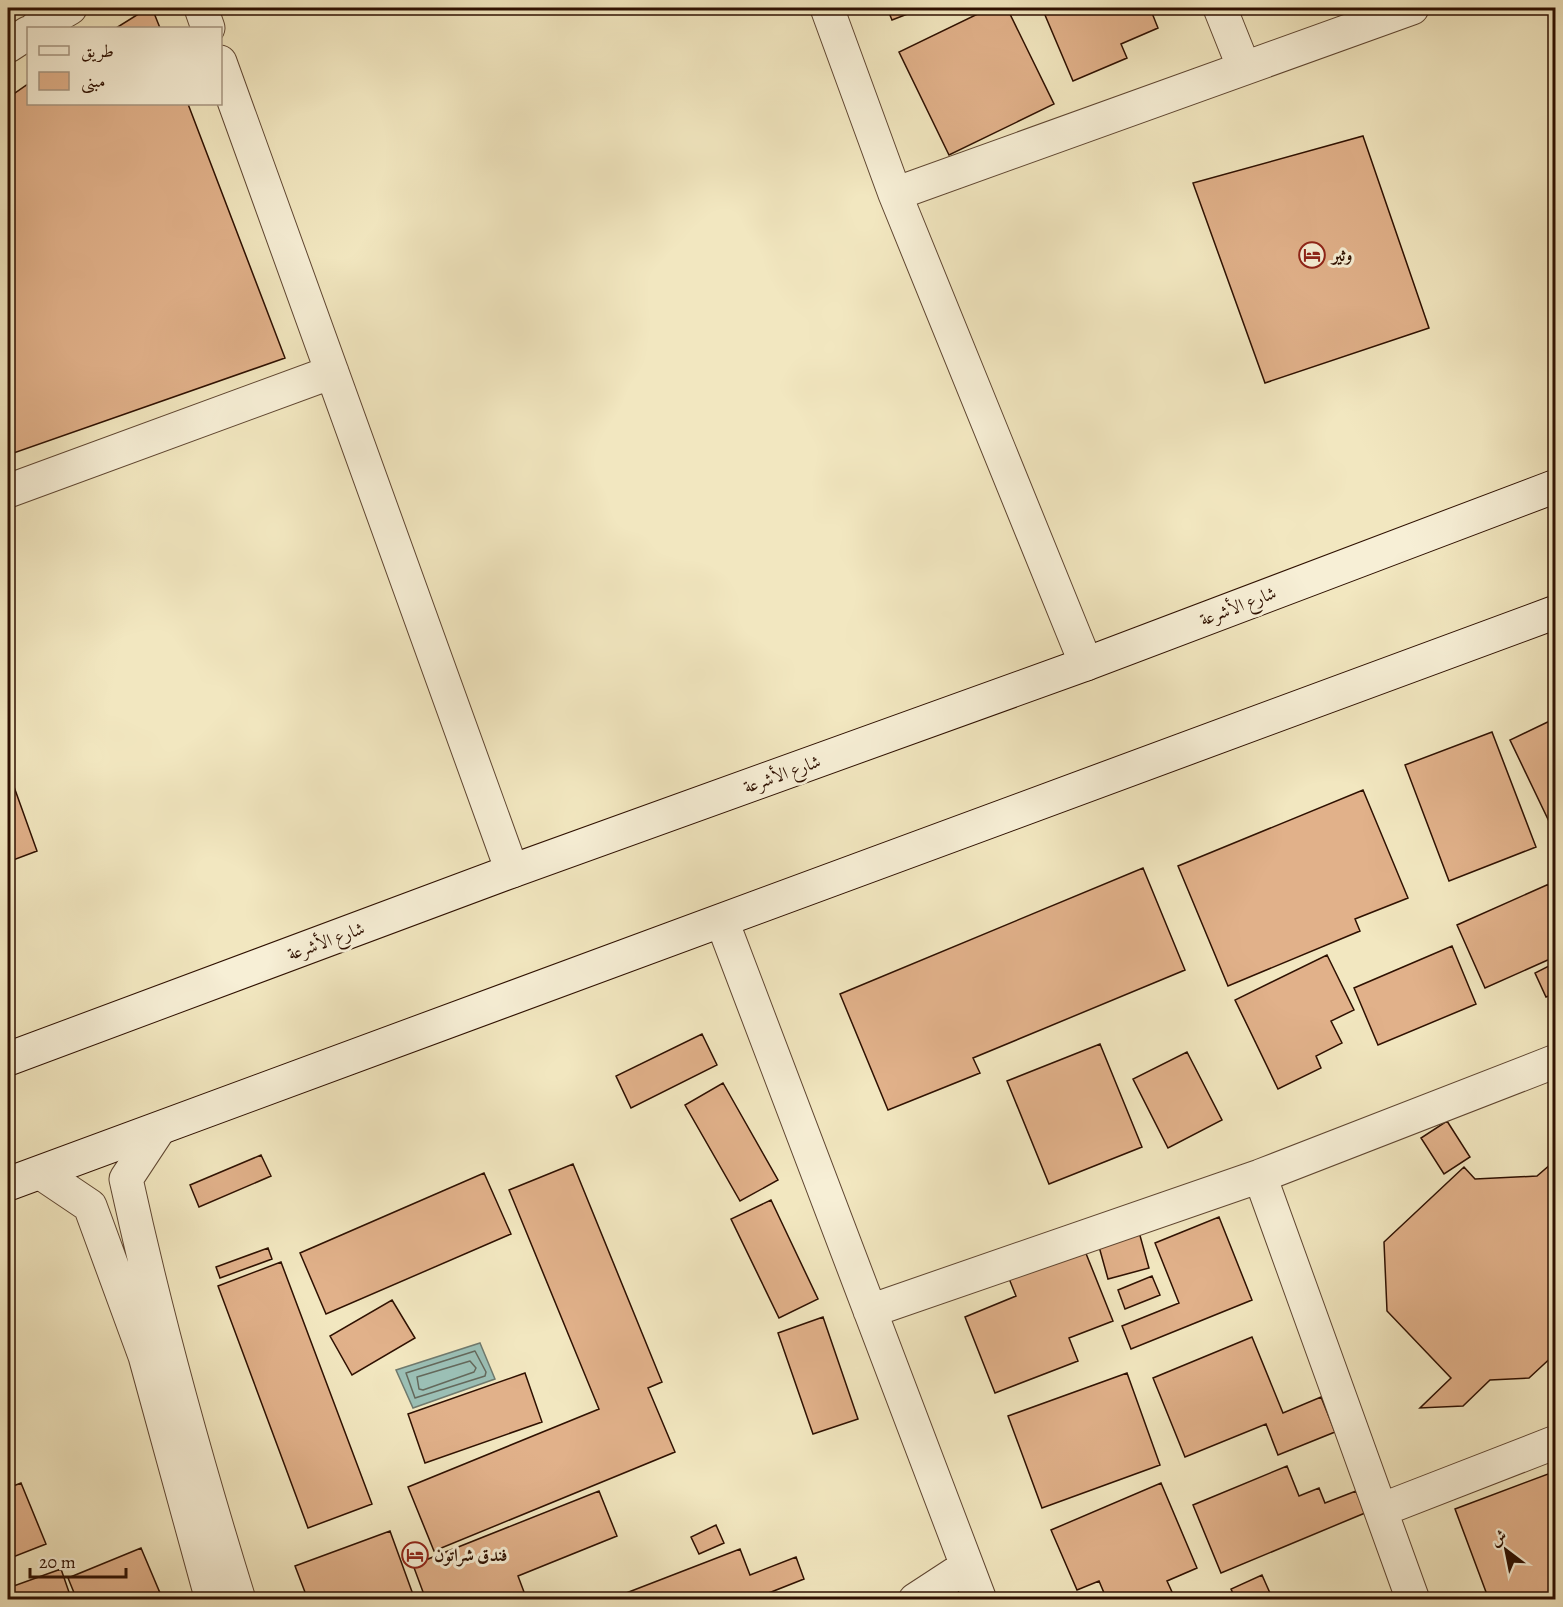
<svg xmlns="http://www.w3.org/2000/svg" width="1563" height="1607" font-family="Alegreya,Amiri,serif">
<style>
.water{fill:#9bbfb5;stroke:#6f796d;stroke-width:1.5}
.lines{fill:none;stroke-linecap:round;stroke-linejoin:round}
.shore{stroke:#64685b;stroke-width:1.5}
.building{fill:#e1b18a;stroke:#2e1001;stroke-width:1.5}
.street-casing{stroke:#5f4631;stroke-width:35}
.secondary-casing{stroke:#2e1001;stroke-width:35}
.street{stroke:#f7efd6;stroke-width:33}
.secondary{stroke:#f7efd6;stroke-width:33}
.labels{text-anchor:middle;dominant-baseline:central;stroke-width:6;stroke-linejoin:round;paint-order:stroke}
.poi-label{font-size:18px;font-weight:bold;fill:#2e1001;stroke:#f7efd6;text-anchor:start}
.street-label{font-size:18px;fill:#2e1001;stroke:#f7efd6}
</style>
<rect width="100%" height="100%" fill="#f2e7c0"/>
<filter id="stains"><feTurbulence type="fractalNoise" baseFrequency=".00333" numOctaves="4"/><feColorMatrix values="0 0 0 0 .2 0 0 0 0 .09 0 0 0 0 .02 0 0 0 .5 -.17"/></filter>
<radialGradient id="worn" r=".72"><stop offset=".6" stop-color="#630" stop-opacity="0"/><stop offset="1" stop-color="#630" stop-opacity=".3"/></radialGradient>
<!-- water -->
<path class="water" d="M480 1343 495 1379 413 1408 396 1370Z"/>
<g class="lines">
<!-- shore -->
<path class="shore" d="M475 1351 486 1372 485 1376 415 1398 406 1373Z
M470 1361 476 1368 474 1372 423 1390 419 1389 417 1377Z"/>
</g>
<!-- building -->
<path class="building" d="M148 8H152L160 28H116Z
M887 8H923L892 20Z
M990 8H1007L1054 104 949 155 899 52Z
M1042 8H1150L1158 28 1121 44 1127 58 1073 81Z
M28 84V104H188L285 358 8 455V98Z
M1363 136 1429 328 1265 383 1193 183Z
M1556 718V836L1510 740Z
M1492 732 1536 847 1449 881 1405 765Z
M8 770 37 851 8 862Z
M1363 790 1408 898 1355 919 1360 931 1228 986 1178 866Z
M1143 868 1185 970 973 1058 980 1073 888 1110 840 994Z
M1549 884 1556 899V993L1546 997 1535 973 1553 964 1550 959 1485 988 1457 925Z
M1452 946 1476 1004 1378 1045 1354 988Z
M1327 955 1354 1010 1331 1021 1342 1043 1316 1056 1321 1068 1278 1089 1235 1000Z
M702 1034 717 1065 631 1108 616 1076Z
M1100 1044 1142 1147 1049 1184 1007 1081Z
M1187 1052 1222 1120 1168 1148 1133 1079Z
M723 1083 778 1180 740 1201 685 1105Z
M1447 1121 1470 1157 1444 1174 1421 1138Z
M261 1155 271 1176 199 1207 190 1185Z
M573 1164 662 1382 648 1388 675 1452 434 1551 408 1487 599 1409 509 1190Z
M1551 1164 1556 1169V1353L1529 1378 1490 1380 1463 1406 1420 1408 1451 1378 1387 1311 1384 1242 1464 1167 1475 1179 1537 1176Z
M484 1173 511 1234 326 1314 300 1253Z
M771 1200 818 1299 779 1318 731 1219Z
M1219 1217 1252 1300 1131 1349 1122 1326 1179 1303 1155 1243Z
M1139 1232 1149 1268 1108 1279 1098 1243Z
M1083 1246 1113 1321 1069 1338 1078 1361 995 1393 965 1317 1016 1296 1008 1276Z
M268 1248 272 1259 220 1278 216 1267Z
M281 1262 372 1504 308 1528 218 1286Z
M1152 1276 1160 1295 1125 1309 1118 1290Z
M392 1300 415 1338 352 1375 330 1336Z
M823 1317 858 1419 813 1434 778 1333Z
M1252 1337 1283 1413 1321 1397 1335 1432 1278 1455 1266 1424 1185 1457 1153 1378Z
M525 1373 542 1422 425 1463 408 1414Z
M1127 1373 1160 1465 1042 1508 1008 1416Z
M1287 1466 1299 1496 1319 1488 1325 1503 1356 1491 1365 1513 1221 1573 1193 1505Z
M1556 1471V1600H1489L1455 1509Z
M21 1483 46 1544 8 1559V1488Z
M1161 1483 1197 1568 1167 1581 1172 1592 1155 1600H1107L1099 1581 1077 1590 1051 1530Z
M599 1491 617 1536 518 1576 527 1600H426L413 1565Z
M716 1525 724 1543 699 1554 691 1537Z
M390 1531 415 1600H308L295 1566Z
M141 1548 160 1593 146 1600H96L95 1595 77 1600 68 1578Z
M740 1549 750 1575 796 1557 804 1579 751 1600H608Z
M61 1569 70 1595 58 1600H8V1588Z
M1262 1575 1273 1600H1236L1231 1589Z"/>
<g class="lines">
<!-- street casing -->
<g class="street-casing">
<path id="street" d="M201 8 208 28
M827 8 895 194 1086 664
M1220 8 1244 68
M36 28 70 8
M8 46 28 33
M220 62 512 871
M895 194 1412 8
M8 491 332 372
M722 921 980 1600
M159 1129 126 1179C157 1321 196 1461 239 1600
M41 1173 90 1206 145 1356 212 1600
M1260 1176 1413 1600
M870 1311 1260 1176 1556 1061
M1381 1510 1556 1442
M915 1600 967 1566"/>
</g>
<!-- secondary casing -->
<g class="secondary-casing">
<path id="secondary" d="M8 1059 512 871 1086 664 1556 486
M8 1184 1556 612"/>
</g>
<!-- street -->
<use href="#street" class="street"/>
<!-- secondary -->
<use href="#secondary" class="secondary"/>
</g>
<!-- icons -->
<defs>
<g id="hotel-ring" transform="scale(1.35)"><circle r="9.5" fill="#f7efd6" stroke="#8f2418" stroke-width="1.5"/><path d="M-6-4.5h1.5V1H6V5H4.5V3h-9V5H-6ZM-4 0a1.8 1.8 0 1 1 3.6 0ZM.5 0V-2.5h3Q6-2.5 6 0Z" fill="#8f2418"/></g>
</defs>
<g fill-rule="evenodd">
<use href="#hotel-ring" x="1312" y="255"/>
<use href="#hotel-ring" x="415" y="1555"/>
</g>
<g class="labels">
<!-- poi labels -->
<g class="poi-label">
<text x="1332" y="255">وثير</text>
<text x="434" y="1555">فندق شراتون</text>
</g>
<!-- street labels -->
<g class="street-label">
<text transform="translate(1238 606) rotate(-21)">شارع الأشرعة</text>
<text transform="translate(782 774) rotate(-20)">شارع الأشرعة</text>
<text transform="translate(326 941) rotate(-20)">شارع الأشرعة</text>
</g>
</g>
<!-- margin -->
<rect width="1563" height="1607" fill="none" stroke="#f2e7c0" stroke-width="30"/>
<rect x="9" y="9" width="1545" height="1589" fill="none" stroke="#2e1001" stroke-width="3"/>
<rect x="15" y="15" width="1533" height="1577" fill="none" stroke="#2e1001" stroke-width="1.5"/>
<!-- legend -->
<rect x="27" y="27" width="195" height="78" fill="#f7efd6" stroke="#a79681" stroke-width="1.5"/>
<rect x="39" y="46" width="30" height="9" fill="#f7efd6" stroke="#a79681" stroke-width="1.5"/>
<text x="81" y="57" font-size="18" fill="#2e1001">طريق</text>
<rect x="39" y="72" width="30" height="18" fill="#e1b18a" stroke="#a79681" stroke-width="1.5"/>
<text x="81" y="87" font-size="18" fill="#2e1001">مبنى</text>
<!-- north arrow -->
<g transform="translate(1506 1550) rotate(328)" stroke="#f7efd6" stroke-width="4.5" paint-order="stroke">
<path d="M0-4.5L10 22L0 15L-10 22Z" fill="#2e1001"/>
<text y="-9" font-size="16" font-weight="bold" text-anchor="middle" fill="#2e1001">ش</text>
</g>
<!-- scale -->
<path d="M30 1568v9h96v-9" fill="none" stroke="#2e1001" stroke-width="3"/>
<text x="39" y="1568" font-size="18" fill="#2e1001" stroke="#f7efd6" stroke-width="4.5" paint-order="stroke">20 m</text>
<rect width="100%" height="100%" filter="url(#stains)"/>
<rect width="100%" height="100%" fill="url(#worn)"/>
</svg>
